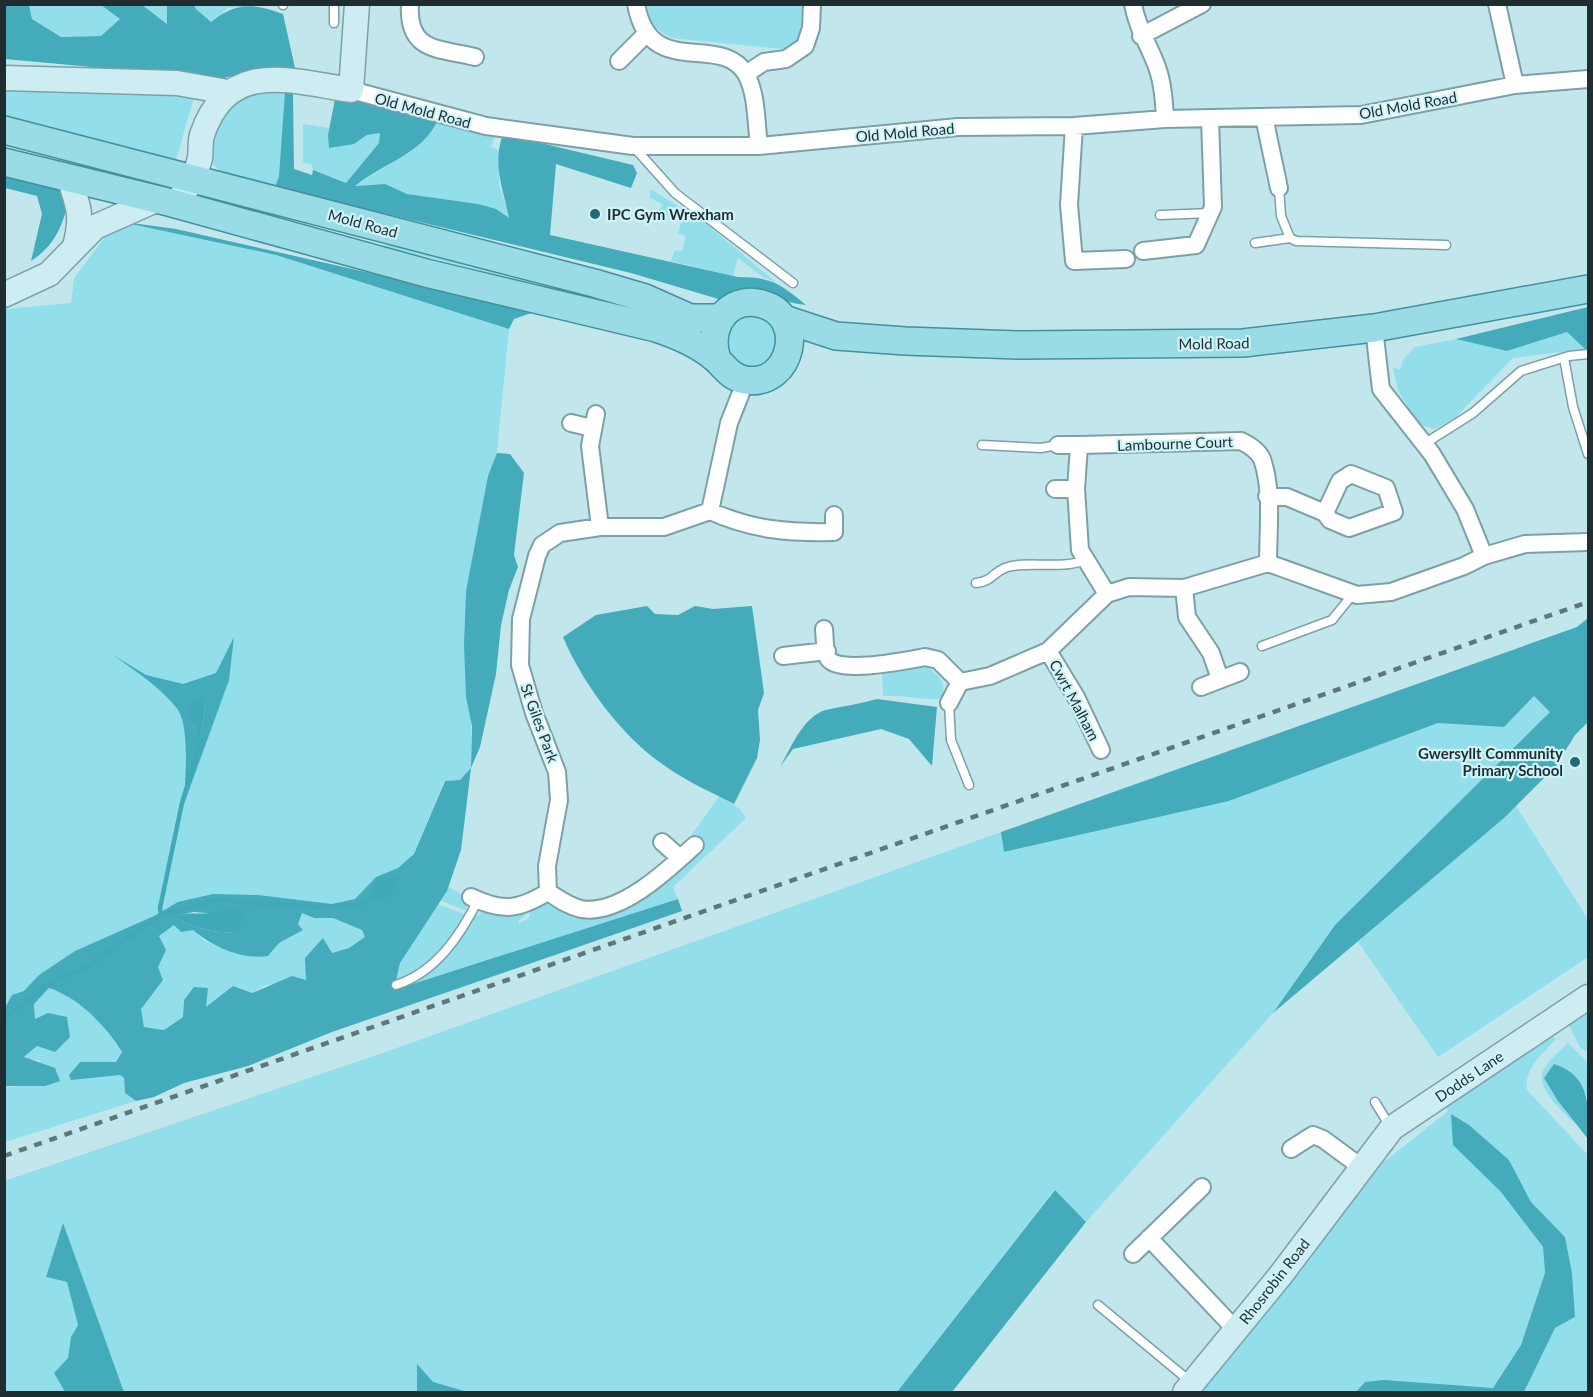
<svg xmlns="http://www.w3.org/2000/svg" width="1593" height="1397" font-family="Lato,sans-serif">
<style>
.green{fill:#92dfeb}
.forest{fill:#43abba;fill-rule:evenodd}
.water{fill:#40a8b7}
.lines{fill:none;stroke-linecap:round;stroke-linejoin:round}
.stream{stroke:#40a8b7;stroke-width:4.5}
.lane-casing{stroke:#7da0a6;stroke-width:11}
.street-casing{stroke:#7da0a6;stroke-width:20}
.secondary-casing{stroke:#7da0a6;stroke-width:27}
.primary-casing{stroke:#438f9b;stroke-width:30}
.lane{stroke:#fff;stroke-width:8}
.street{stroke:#fff;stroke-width:16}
.secondary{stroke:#cdedf2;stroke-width:24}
.primary{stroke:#9adce5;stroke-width:27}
.rail{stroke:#5f767b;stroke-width:4.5;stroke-dasharray:8 8;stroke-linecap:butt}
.poi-dot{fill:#226b76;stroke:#cef4fa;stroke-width:2}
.labels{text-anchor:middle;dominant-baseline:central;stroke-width:4.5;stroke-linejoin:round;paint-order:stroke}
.street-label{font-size:15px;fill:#1f2d30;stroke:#cef4fa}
.poi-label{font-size:15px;font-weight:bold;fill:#1f2d30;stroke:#cef4fa;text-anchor:start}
</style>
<rect width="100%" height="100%" fill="#c1e7ed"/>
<!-- green -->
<path class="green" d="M29 5H101L121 19 101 36 61 37 32 19Z
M142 5H167L168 24 143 7Z
M194 5H246L245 7 228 8 211 22 196 9Z
M645 5H805L804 37 792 50 672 38C659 32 645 21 645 5Z
M5 81 196 91 176 160 5 117Z
M292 89 293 94 286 92 279 176 275 187 223 173 211 163 206 133 242 92Z
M438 119 496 133 491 147 499 150V184L510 218 478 204 407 194 385 184 353 186 409 153Z
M303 124 329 128 328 135 354 144 367 135 380 132 379 143 346 183 313 170 312 165 303 162Z
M650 189 704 222 777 283 763 277 738 258 733 276 671 261 675 250 682 251 686 236 678 233 681 223 659 212 662 204 650 198Z
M117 221 276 255 509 329 471 717V768L460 780 444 781 414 854 380 904 315 907 216 900 49 983 5 1019V309L71 303 74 278Z
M389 235 636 308 385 247Z
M725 342a26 26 0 1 1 52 0a26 26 0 1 1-52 0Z
M1567 332 1585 349 1513 358 1454 419 1434 429 1418 424 1398 390 1393 368 1400 369 1404 358 1415 347 1456 339 1507 351Z
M923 665C936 672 949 683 941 699 921 700 903 695 883 696L882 671Z
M1534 696 1551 711 1335 925 1273 1013 1086 1222 1054 1190 897 1392H468L433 1382 417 1365V1392H124L63 1224 46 1277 67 1282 78 1325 71 1337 68 1358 54 1373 65 1392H5L4 1181 380 1054 1001 832 1005 852 1229 801 1438 723 1504 727Z
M719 796 740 809 746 818 673 887 678 899 394 991 439 962 463 935 474 914 480 915 482 909C495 916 513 917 526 911V915L519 920V923L529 918 531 910 547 904C619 930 654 895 702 845L691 836Z
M1516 806 1588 919V957L1438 1057 1358 942Z
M448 887 468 897 466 911 440 900Z
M438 904 464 914C451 942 426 968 397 979L400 963Z
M302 913 314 918H333L362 930 366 938 349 948 332 953 323 938 306 980 266 985 252 993 217 1000 205 1008 184 1000 183 1017 164 1030 144 1027 141 1009 162 980 158 967 159 936 174 925 193 930 205 941 218 946 268 956 279 943 303 930 298 924Z
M49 988C79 998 105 1025 122 1053L116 1062H80L120 1075 124 1078 125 1093 136 1101 5 1142 4 1086 14 1087 41 1061 24 1058 37 1046 34 1004Z
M1588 1014V1052L1580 1048 1569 1025Z
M1552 1036 1556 1039C1542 1055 1524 1068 1527 1090L1588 1155V1392H1524L1555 1328 1575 1317 1572 1273 1565 1237 1531 1202 1509 1160 1452 1115 1453 1145 1501 1192 1543 1247 1545 1273 1521 1345 1493 1388 1365 1382 1356 1392H1199L1253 1318 1339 1219 1384 1162 1448 1111 1445 1106Z
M1568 1043 1588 1063V1098L1577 1080 1544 1077 1576 1125C1565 1113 1536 1090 1543 1071 1548 1060 1560 1051 1568 1043Z"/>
<!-- forest -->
<path class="forest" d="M12 5H29L32 19 61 37 101 36 120 19 101 5H142L167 24V5H194L196 9 211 22C235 2 254 3 283 14L295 68H260L221 79 5 59 4 6Z
M285 92 293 94 294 169 312 175 313 170 346 183 379 143 380 133 367 135 354 144 329 148 328 135 336 94 438 119C424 154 381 164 355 186L385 184 407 194 478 204 496 209 509 218C503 187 492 165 503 134L633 165 637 173 631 188 556 164 550 235 738 277C772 277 781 284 806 305 784 303 764 292 742 288L725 301 631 273 275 187 279 176Z
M5 169C29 176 54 178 68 201 63 227 53 247 31 261L42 214 37 196 5 188Z
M117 221 176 229 537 311 514 319 509 329 276 255Z
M1588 307V348L1585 349 1567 332 1507 351 1456 339Z
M497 453 510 454 524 473 514 555 518 567 509 590 501 625 496 674 480 747 471 768 461 850 447 891 400 963 394 990 678 899 682 911 332 1032 248 1066 184 1083 154 1097 136 1101 125 1093 124 1078 120 1075 71 1080 69 1075 80 1062H116L122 1052C105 1025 79 998 49 988L34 1004 35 1019 48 1013 67 1017 70 1037 55 1052 37 1046 24 1057 55 1068 60 1081 45 1086H5L4 1010 12 995 24 991 39 975 75 951 154 916 178 902 213 894 258 895 332 904 355 899 376 877 398 868 414 854 445 781 460 780 471 768 472 726 466 697 464 646 466 591 488 476ZM193 912 219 914 235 932C221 934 185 928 178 916ZM302 913 314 918H333L362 930 365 937 349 948 332 953 323 938 305 958 306 980 292 976 252 993 233 986 206 1007 208 988 194 987 184 1000 183 1017 164 1030 144 1027 141 1009 163 980 158 967 166 950 159 936 174 925 181 932 193 930C213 947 242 960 268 956L279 943 303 930 298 924Z
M647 606 655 614 678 615 695 606 713 609 752 606 764 693 758 710 760 740 757 758 734 804C711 792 686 781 665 766 622 737 583 684 563 637L596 615Z
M1588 618V722L1575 735 1556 766 1504 818 1273 1013 1335 925 1550 712 1534 696 1504 727 1438 723 1229 801 1004 852 1001 832 1577 627Z
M234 637 229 680 184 804C185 781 190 728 178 710 162 688 135 671 113 655L146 675 183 684 216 673ZM200 696 205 703 201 740 194 726Z
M877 699 937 707 932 766 909 739 881 729 793 749 780 767C791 748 803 716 826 710 843 706 860 704 877 699Z
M1554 1064C1591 1076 1589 1107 1588 1139L1558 1101 1544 1078Z
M1451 1114 1469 1125 1509 1160 1531 1202 1565 1237 1572 1273 1575 1317 1555 1328 1524 1392H1356L1365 1382 1384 1380 1493 1388 1521 1345 1545 1273 1543 1247 1501 1192 1453 1145Z
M1055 1190 1086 1222 952 1392H897Z
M63 1223 124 1392H65L54 1373 68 1358 71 1337 78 1325 67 1282 46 1277Z
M417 1364 433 1382 468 1392H417Z"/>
<!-- water -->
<path class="water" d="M200 695 205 702 201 741 186 708Z
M396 876 398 884 386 900H378L372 896 377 882Z
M231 907 242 911 244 919 235 932C220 934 186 928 177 916 196 910 213 918 231 907Z"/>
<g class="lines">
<!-- stream -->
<path class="stream" d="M161 915 160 908 182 803 201 741
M4 1019 49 983 88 966 161 915 216 900 315 907 361 905 372 896"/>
<!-- lane casing -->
<g class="lane-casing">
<path id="lane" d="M283 5V4
M334 23V4
M633 146 675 193 793 283
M1279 188 1281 216 1290 238 1296 241 1446 245
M1160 215 1211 213
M1255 243 1290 238
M1564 358 1573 407 1588 454
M1424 444 1473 413 1521 371 1569 356 1588 354
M982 445 1041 448 1058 445
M976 583C993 581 992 573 1005 568 1025 560 1061 570 1086 560
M1262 646 1332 620 1353 594
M949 703 951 740 969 785
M396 985C436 972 460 936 478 900
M1375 1102 1391 1128
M1098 1305 1192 1383"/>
</g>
<!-- street casing -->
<g class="street-casing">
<path id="street" d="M410 4C407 52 438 48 475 57
M636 4C650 82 720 31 746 74 757 94 756 123 759 146
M1133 4C1137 28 1149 45 1157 67 1163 84 1164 101 1165 119
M1497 4 1515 85
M1141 36 1202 4
M619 61 645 35
M746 74 764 62 786 59 805 46 811 28 812 4
M351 90 486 126 633 146H759L958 127 1074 126 1165 119 1361 115 1515 85 1588 79
M1264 117 1279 188
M1074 126 1069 205 1074 261 1126 259
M1143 251 1196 245 1213 207 1210 118
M746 380 729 423 710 511C752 530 789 533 834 532V515
M596 414 590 446 600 527
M571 423 592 428
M1058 445H1079
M1055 489H1076
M1267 496 1287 497 1325 513 1340 481 1351 474 1386 488 1394 512 1349 528 1330 520 1325 513
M1484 556 1525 544 1588 542
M1184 588 1187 617 1211 653 1220 679
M1107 594 1080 550 1076 489 1079 445 1241 441C1249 445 1258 450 1262 459 1273 490 1268 530 1268 563
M824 629C825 637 824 651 828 658 837 675 908 660 925 657L938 660 960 682
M1048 651 1076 697 1101 750
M783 656 827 651
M960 682 990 676 1048 651 1107 594 1129 587 1184 588 1268 563 1357 595 1391 592 1464 566 1484 556 1465 509 1432 454 1381 389 1374 328
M1201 687 1240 672
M949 703 960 682
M662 842 680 858
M695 845C669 869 620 916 581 909 568 906 559 899 548 892L547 866 559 800 557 772 534 713 520 665 521 619 537 556 542 545 560 533 600 527H664L710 511
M471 897C503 912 518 910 548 892
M1291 1149 1313 1135 1323 1139 1361 1167
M1149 1238 1236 1330
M1133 1254 1202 1187"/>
</g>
<!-- secondary casing -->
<g class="secondary-casing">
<path id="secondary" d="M4 78 177 83 228 92
M69 178C79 207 83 217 75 246
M182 195C190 185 197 171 200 158 201 150 200 142 202 135 228 58 290 81 351 90L357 4
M4 295 49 274 95 227 156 200
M1185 1392 1280 1276 1392 1128 1588 997"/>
</g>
<!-- primary casing -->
<g class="primary-casing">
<path id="primary" d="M4 130 594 283 645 298 690 318H720
M4 162 172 203 426 273 656 328C677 335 699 344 716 359 726 368 730 377 745 380 792 388 808 316 762 304 727 294 706 329 717 359
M784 319 836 336 905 341 1020 345 1243 343 1374 328 1588 289"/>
</g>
<!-- lane -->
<use href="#lane" class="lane"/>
<!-- street -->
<use href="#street" class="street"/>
<!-- secondary -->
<use href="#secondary" class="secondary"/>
<!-- primary -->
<use href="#primary" class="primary"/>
<!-- rail -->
<path class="rail" d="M4 1156 1588 602"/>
</g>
<!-- markers -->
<g class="poi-dot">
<circle cx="595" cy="214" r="6"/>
<circle cx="1575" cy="762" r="6"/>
</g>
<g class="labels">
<!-- street labels -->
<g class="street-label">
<text transform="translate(1408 105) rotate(-10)">Old Mold Road</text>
<text transform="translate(423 110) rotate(15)">Old Mold Road</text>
<text transform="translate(905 132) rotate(-5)">Old Mold Road</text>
<text transform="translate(363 223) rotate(15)">Mold Road</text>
<text transform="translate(1214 343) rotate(-1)">Mold Road</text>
<text transform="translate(1175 443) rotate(-2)">Lambourne Court</text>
<text transform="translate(1075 700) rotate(62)">Cwrt Malham</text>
<text transform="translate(540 723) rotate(70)">St Giles Park</text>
<text transform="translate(1469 1076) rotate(-34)">Dodds Lane</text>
<text transform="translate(1274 1281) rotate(-52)">Rhosrobin Road</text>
</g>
<!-- poi labels -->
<g class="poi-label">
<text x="607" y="214">IPC Gym Wrexham</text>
<text x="1563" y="753" text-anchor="end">Gwersyllt Community<tspan x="1563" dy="17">Primary School</tspan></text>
</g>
</g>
<!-- border -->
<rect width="1593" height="1397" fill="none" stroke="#1f2d30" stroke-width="12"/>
</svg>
